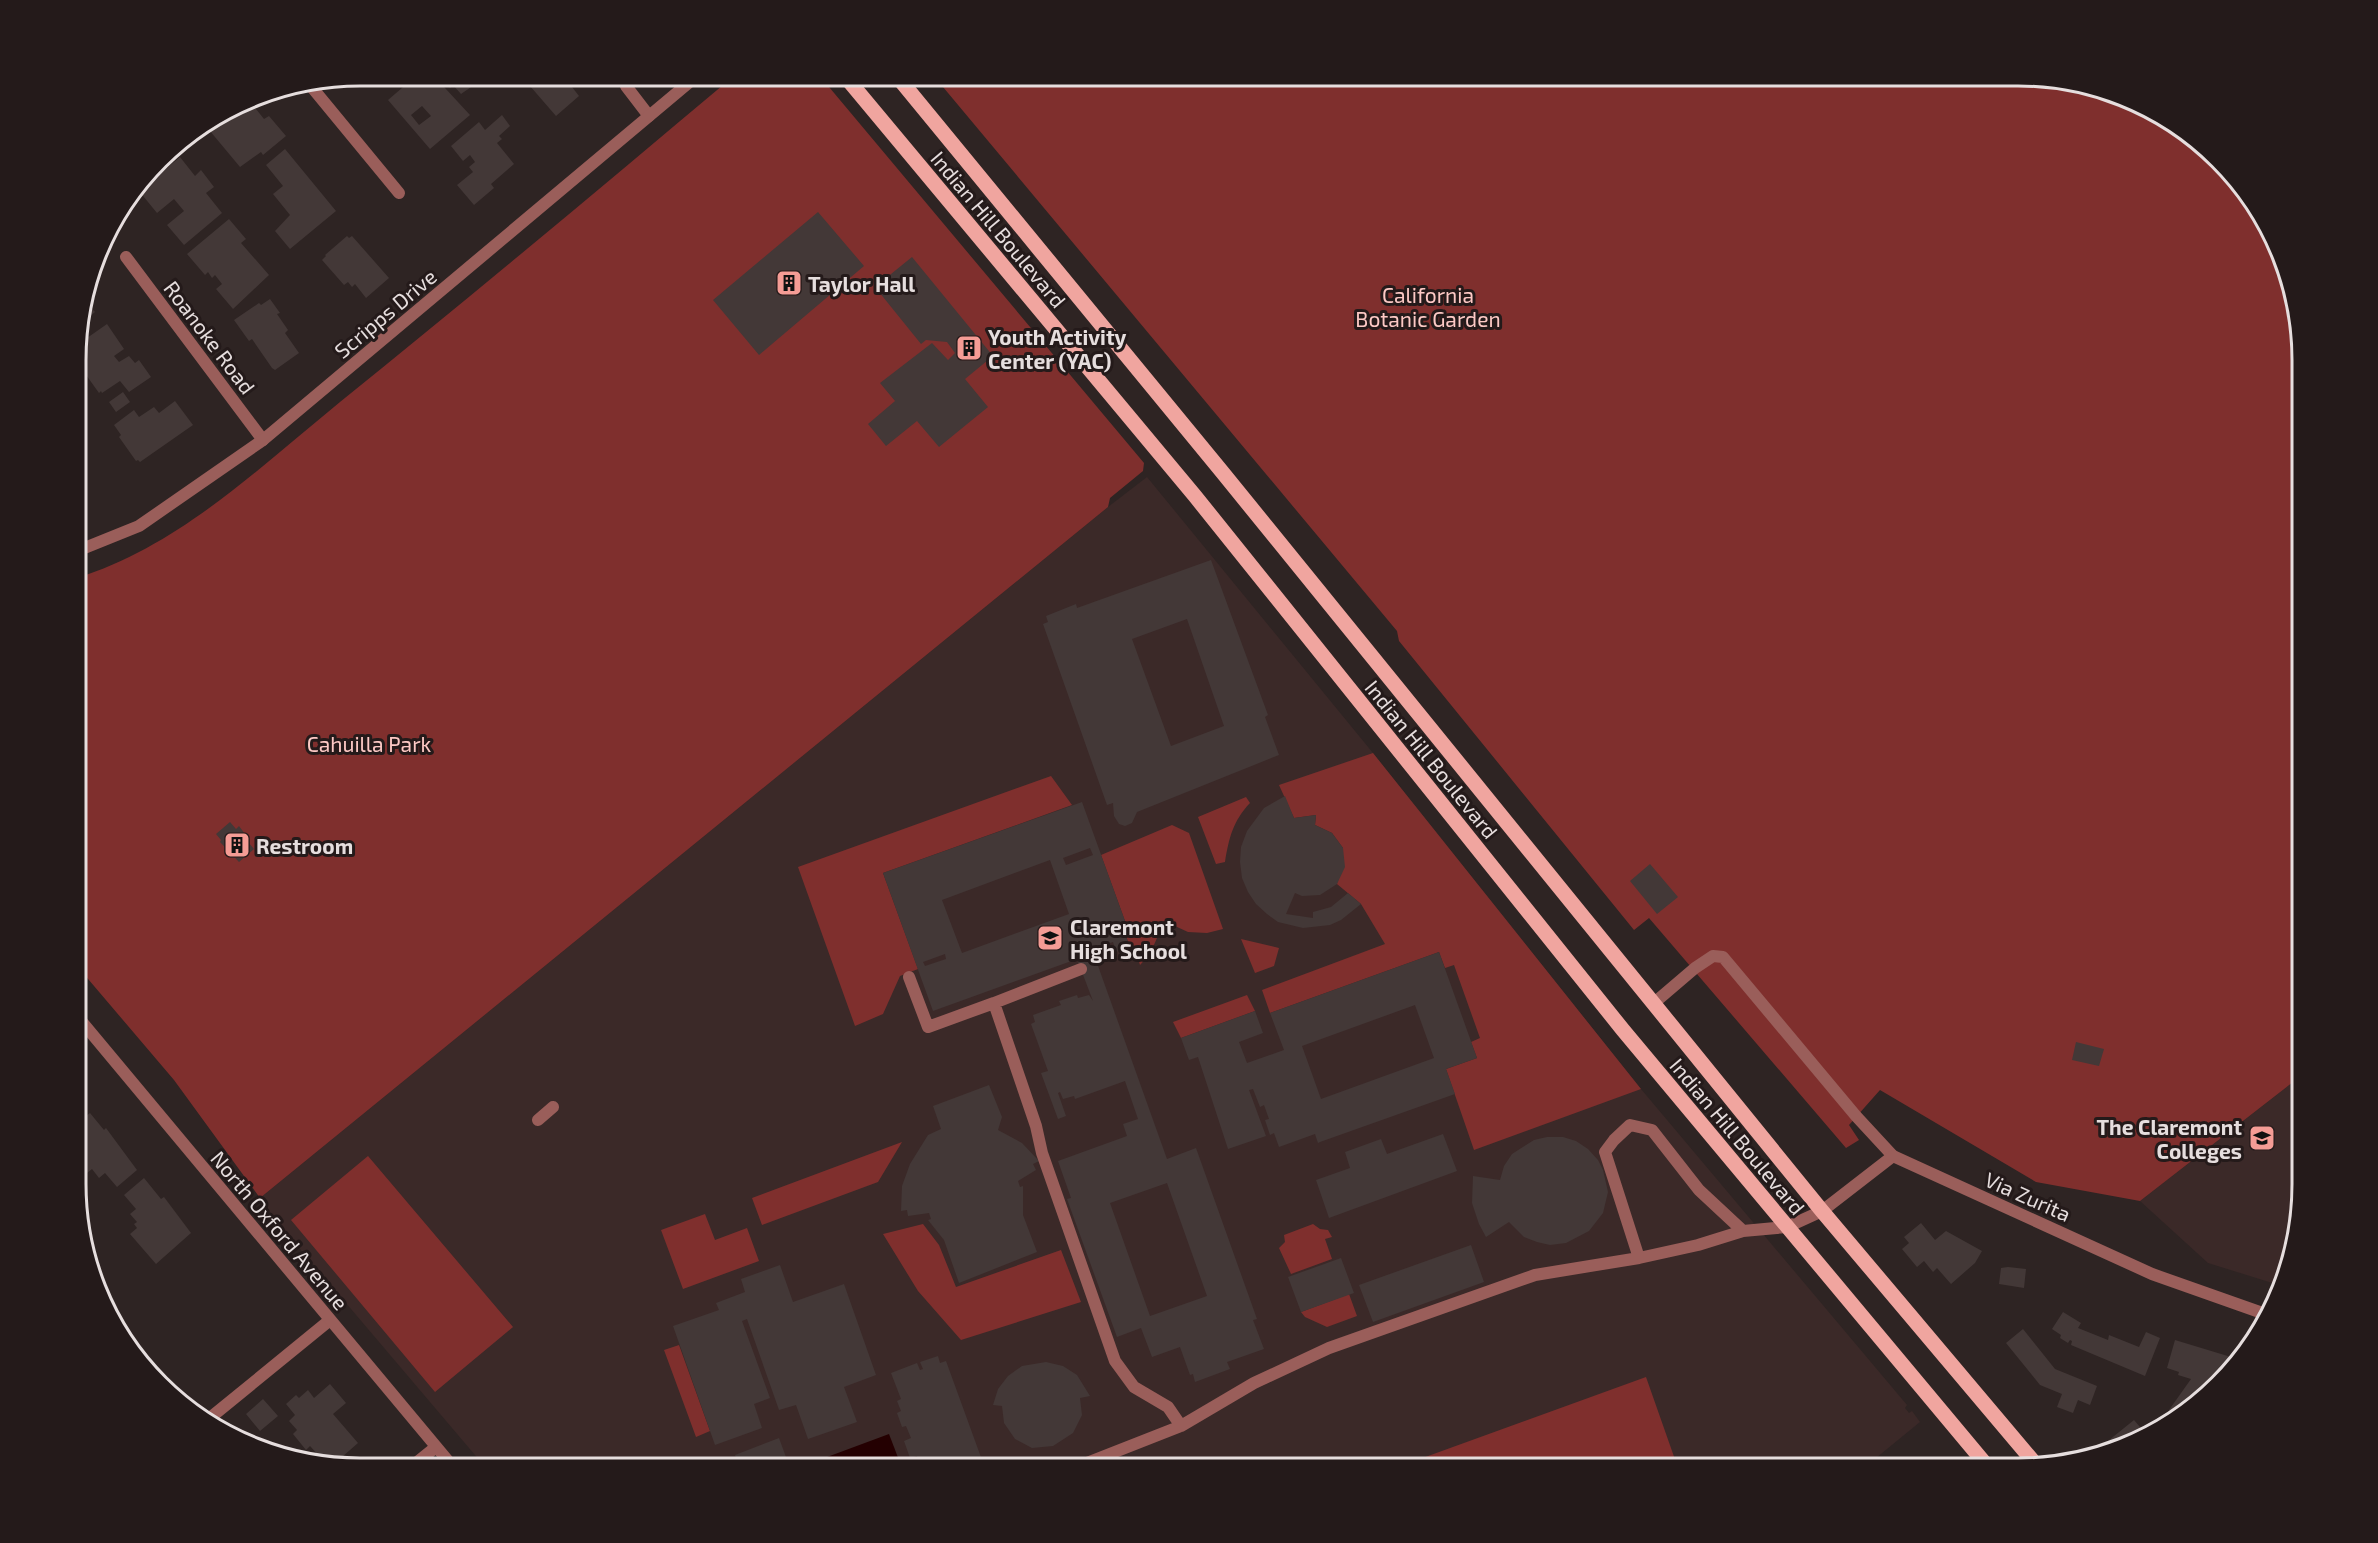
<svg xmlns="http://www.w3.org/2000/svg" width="2378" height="1543" font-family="'Exo 2',sans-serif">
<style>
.built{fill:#3b2928}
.green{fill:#7f2f2d}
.water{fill:#240001}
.building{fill:#433837;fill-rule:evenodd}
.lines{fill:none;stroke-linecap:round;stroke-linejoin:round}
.service{stroke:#9a5e5a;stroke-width:12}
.minor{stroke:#9a5e5a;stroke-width:12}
.tertiary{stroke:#9a5e5a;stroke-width:12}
.primary{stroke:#f0a59f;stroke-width:15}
.labels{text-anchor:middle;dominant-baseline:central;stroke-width:6;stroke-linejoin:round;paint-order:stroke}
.street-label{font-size:21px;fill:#e6dede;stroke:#241a1a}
.poi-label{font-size:21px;font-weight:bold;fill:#e6dede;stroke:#241a1a;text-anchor:start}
.park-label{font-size:21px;fill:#fdc9c5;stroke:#241a1a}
.rim{fill:none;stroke:#e6dede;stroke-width:3}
</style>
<rect width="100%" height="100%" fill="#2e2423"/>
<!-- built -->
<path class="built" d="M1147 477 1373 753 1641 1089 1907 1405 1905 1408 1909 1413 1912 1411 1920 1422 1865 1467 486 1468 278 1223 260 1198 1108 507Z
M2302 1075V1201L2288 1274 2282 1286 2208 1263 2140 1201Z"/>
<!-- green -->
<path class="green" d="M735 75H819L1144 463 1143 471 1110 498 1108 507 260 1198 174 1080 77 966V578C179 546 259 468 340 402 473 295 604 185 735 75Z
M933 75H2018L2109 90 2177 123 2265 218 2302 342V1075L2140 1201 2036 1182 1880 1090 1849 1125 1859 1140 1846 1148 1649 918 1634 930 1399 641 1397 631Z
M1373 753 1641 1089 1474 1150 1446 1069 1477 1058 1471 1042 1480 1038 1454 965 1445 968 1439 952 1270 1013 1262 990 1385 944 1361 904 1337 884 1343 848 1332 833 1315 825 1316 815 1294 818 1279 785Z
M1051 776 1072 805 883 873 918 969 900 976 883 1014 855 1026 798 867Z
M1246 797 1250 803C1233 821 1229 838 1225 862L1216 864 1198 817Z
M1172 825 1189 833 1223 929 1207 933 1188 932 1175 926 1165 929 1157 938 1150 954 1140 965 1134 946 1130 947 1121 923 1125 921 1101 855Z
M1241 939 1279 948 1274 966 1255 973Z
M1247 995 1255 1011 1181 1038 1173 1022Z
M902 1142 878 1182 762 1225 752 1198Z
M368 1156 513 1327 435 1392 291 1220Z
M705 1214 715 1240 747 1228 759 1261 683 1289 661 1230Z
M923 1224 939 1245 956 1287 1061 1250 1081 1302 961 1340 918 1291 883 1234Z
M1313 1224 1320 1229 1328 1230 1332 1237 1325 1239 1332 1259 1291 1274 1279 1248 1285 1242 1284 1235Z
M1349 1294 1357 1316 1327 1327 1305 1317 1301 1312Z
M679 1345 710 1431 696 1437 664 1350Z
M1646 1377 1678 1468H1395Z"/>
<!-- water -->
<path class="water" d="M889 1434 902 1468H822L819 1460Z"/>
<!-- building -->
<path class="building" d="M417 75H433L470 115 430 149 388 100ZM422 106 431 116 419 125 411 115Z
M446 75H466L474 85 461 94 453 85 450 88 442 79Z
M543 75H587L572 87 579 96 556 116 530 86Z
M253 96 256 101 252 104 264 119 269 116 286 136 263 155 261 152 240 167 205 125Z
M502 115 510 126 499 136 502 139 497 143 514 164 491 184 494 188 474 205 457 185 473 172 469 167 475 162 470 155 463 161 451 146 479 122 485 130Z
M285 149 336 211 290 249 275 231 290 215 273 194 283 186 266 165Z
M180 157 195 176 201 170 214 187 206 193 222 213 184 245 167 225 184 211 174 199 157 213 139 191Z
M818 212 864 266 759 355 713 300Z
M229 219 246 239 241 243 269 275 233 309 216 289 222 284 215 275 212 278 208 272 205 275 187 254Z
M347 236 349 238 352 236 389 278 366 298 355 284 352 287 348 282 344 285 322 260 326 256 325 255Z
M912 257 993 356 965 379 988 407 939 447 917 421 886 446 868 424 895 401 880 383 932 343 948 360 955 353 947 342 926 340 921 344 875 287Z
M270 299 280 313 277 314 288 330 285 333 299 353 275 370 272 368 252 339 249 341 234 320 259 303 261 305Z
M84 300 95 312 77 327V323Z
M107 324 124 349 114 356 119 362 129 356 135 363 139 360 151 377 129 392 120 381 102 393 101 391 99 393 79 365 86 359 77 345Z
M123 392 130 402 116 412 109 402Z
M175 401 193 425 140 462 138 460 136 461 119 437 121 435 114 425 134 410 139 417 154 407 159 413Z
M77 464 87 492 83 493 84 496 77 498Z
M1211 560 1268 715 1265 717 1279 755 1137 812 1132 823 1125 826 1119 824 1114 816 1113 803 1107 805 1043 624 1048 622 1046 616 1076 604 1077 608ZM1187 619 1224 726 1171 746 1132 639Z
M1285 796 1294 818 1316 815 1315 825 1332 833 1343 848 1345 867 1337 884 1320 895 1302 896 1295 893 1286 914 1313 918V912L1331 907 1348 893 1361 904 1341 920 1330 925 1303 928 1278 922 1267 914 1256 904 1248 892 1242 878 1240 862 1241 847 1247 831 1264 808Z
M1082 802 1125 921 1121 923 1130 947 1116 952 1113 942 1092 949 1167 1159 1196 1148 1257 1319 1253 1320 1264 1349 1227 1362 1230 1369 1195 1382 1193 1374 1190 1375 1180 1347 1152 1357 1141 1328 1117 1337 1067 1199 1071 1198 1058 1161 1127 1136 1123 1124 1138 1119 1125 1081 1075 1099 1074 1096 1063 1099 1060 1092 1058 1093 1066 1116 1058 1119 1041 1073 1048 1071 1031 1024 1035 1022 1033 1015 1061 1005 1059 1001 1077 995 1078 998 1089 995 1093 1001 1077 959 933 1011 883 873ZM1090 848 1093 855 1066 865 1063 858ZM1050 860 1069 914 962 953 942 900ZM945 954 946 959 925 966 923 962ZM1167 1183 1207 1296 1150 1316 1110 1203Z
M230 822 236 829 239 826 245 834 243 836 254 849 239 862 220 842 221 840 216 834Z
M1650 864 1678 897 1657 914 1630 881Z
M1439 952 1477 1058 1446 1069 1455 1094 1320 1142 1318 1143 1315 1134 1279 1147 1274 1133 1270 1135 1265 1120 1269 1119 1264 1105 1260 1107 1253 1089 1249 1090 1266 1136 1228 1149 1198 1057 1189 1060 1181 1038 1255 1011 1263 1033 1239 1042 1247 1063 1284 1050 1270 1013ZM1415 1005 1434 1058 1321 1099 1302 1046Z
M2076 1042 2104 1049 2099 1066 2072 1060Z
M989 1085 1002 1117 998 1130 1022 1143 1039 1161 1033 1164 1036 1170 1018 1181 1020 1187 1023 1186V1215L1037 1252 959 1283 944 1240 928 1220 931 1219 929 1213 908 1216 907 1210 901 1211 902 1186 910 1164 928 1135 941 1129 933 1106Z
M90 1113 104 1130 106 1128 137 1170 117 1187 105 1173 99 1178 92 1169 82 1177 77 1171V1123Z
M1443 1134 1457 1171 1329 1218 1316 1180 1350 1168 1345 1152 1381 1139 1387 1154Z
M1547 1137H1563L1576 1141 1588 1149 1598 1160 1603 1170 1608 1192 1603 1213 1589 1231 1566 1243 1550 1245 1537 1242 1524 1237 1509 1222 1486 1237 1479 1224 1472 1203 1473 1176 1500 1180 1504 1166 1512 1154 1534 1140Z
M144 1178 161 1199 164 1197 191 1233 156 1264 130 1234 137 1228 134 1224 137 1222 130 1214 136 1209 124 1195Z
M1921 1223 1935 1240 1946 1231 1982 1251 1975 1263 1951 1284 1937 1268 1933 1272 1924 1261 1917 1267 1902 1249 1909 1243 1904 1237Z
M1471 1245 1484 1282 1373 1322 1359 1285Z
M1341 1258 1354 1293 1301 1312 1288 1277Z
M780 1265 793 1302 844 1284 876 1375 844 1387 857 1422 808 1439 796 1405 779 1410 747 1319 742 1321 770 1398 754 1404 762 1428 715 1445 673 1326 719 1310 716 1303 745 1292 741 1279Z
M2008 1267 2026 1269 2024 1288 1999 1284 2001 1268Z
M2063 1312 2081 1323 2078 1328 2108 1340 2109 1335 2139 1347 2146 1332 2160 1338 2145 1376 2071 1345 2072 1341 2070 1340 2068 1343 2060 1338 2061 1335 2052 1329Z
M2023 1329 2055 1369 2097 1386 2090 1405 2078 1400 2073 1413 2057 1407 2062 1394 2040 1385 2006 1343Z
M2175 1340 2231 1357 2228 1367 2176 1415 2169 1410 2191 1379 2178 1375 2179 1372 2167 1368Z
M938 1356 940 1363 946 1361 982 1460 961 1468H909L919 1464 917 1456 910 1458 904 1441 911 1438 906 1426 902 1427 897 1413 901 1411 897 1401 901 1399 891 1373 917 1363 920 1370 923 1369 920 1362Z
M1046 1362 1063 1366 1077 1375 1090 1396 1080 1398 1082 1415 1073 1433 1053 1446 1032 1448 1015 1439 1004 1423 1002 1406 993 1405 998 1389 1008 1376 1022 1366Z
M330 1384 346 1403 333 1414 358 1443 334 1464 316 1461 320 1457 310 1446 306 1450 293 1434 297 1430 289 1421 295 1415 286 1404 296 1395 299 1398 308 1390 314 1398Z
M263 1399 278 1416 260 1431 246 1414Z
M2134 1420 2146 1434 2098 1449Z
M779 1438 790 1468H739L735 1455Z"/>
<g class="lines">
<!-- service -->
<path class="service" d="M909 977 928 1027 994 1003 1036 1126 1042 1153 1115 1361 1134 1387 1168 1407 1181 1426
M994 1003 1081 969
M1654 1003 1695 968 1713 956 1723 957 1856 1116 1893 1156
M538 1120 553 1107
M1743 1231 1699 1190 1652 1130 1630 1125 1614 1140 1605 1152 1639 1258 1698 1245 1743 1231 1787 1227
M205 1422 330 1320
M1074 1468 1181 1426 1254 1383 1329 1348 1535 1275 1639 1258"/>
<!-- minor -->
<path class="minor" d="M623 75 626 86 649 116
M310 85 399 193
M126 257 263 440
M77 1016 454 1468
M1787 1227 1822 1211 1893 1156 2152 1274 2268 1315
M410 1468 436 1447"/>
<!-- tertiary -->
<path class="tertiary" d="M77 551 139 526 263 440 698 75"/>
<!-- primary -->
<path class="primary" d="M844 75 1195 496 1623 1030 1988 1467
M896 75 1223 473 1822 1211 2038 1467"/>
</g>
<!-- icons -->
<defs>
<g id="building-square" transform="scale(1.35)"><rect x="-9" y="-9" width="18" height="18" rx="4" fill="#f59c95" stroke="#241a1a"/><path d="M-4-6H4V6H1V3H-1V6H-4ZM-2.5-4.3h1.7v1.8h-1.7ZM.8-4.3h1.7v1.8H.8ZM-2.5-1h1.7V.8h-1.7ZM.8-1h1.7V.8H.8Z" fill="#111"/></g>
<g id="school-square" transform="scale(1.35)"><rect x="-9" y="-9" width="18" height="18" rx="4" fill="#f59c95" stroke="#241a1a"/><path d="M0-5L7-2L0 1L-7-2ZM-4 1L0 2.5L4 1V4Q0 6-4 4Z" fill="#111"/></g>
<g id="university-square" transform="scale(1.35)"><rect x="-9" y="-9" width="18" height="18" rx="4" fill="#f59c95" stroke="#241a1a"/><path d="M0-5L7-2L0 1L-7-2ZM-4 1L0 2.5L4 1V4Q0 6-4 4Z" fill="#111"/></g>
</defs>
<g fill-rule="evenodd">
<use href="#building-square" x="789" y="283"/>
<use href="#building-square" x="969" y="348"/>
<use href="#building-square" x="237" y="845"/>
<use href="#school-square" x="1050" y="938"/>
<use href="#university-square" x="2262" y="1138"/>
</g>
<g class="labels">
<!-- street labels -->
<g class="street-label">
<text transform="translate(999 229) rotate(50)">Indian Hill Boulevard</text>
<text transform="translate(385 313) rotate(-40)">Scripps Drive</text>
<text transform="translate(210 337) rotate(53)">Roanoke Road</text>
<text transform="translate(1432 759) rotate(51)">Indian Hill Boulevard</text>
<text transform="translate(1738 1136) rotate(50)">Indian Hill Boulevard</text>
<text transform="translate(2028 1196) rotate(24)">Via Zurita</text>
<text transform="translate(280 1230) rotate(50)">North Oxford Avenue</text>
</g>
<!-- poi labels -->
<g class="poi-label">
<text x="808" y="283">Taylor Hall</text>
<text x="988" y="336">Youth Activity<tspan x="988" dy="24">Center (YAC)</tspan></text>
<text x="256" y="845">Restroom</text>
<text x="1070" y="926">Claremont<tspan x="1070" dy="24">High School</tspan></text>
<text x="2242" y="1126" text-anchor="end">The Claremont<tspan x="2242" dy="24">Colleges</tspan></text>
</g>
<!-- park labels -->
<g class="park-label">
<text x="1428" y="294">California<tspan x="1428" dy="24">Botanic Garden</tspan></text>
<text x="369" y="743">Cahuilla Park</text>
</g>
</g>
<!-- crop -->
<path d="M0 0H2378V1543H0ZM360 86H2018A274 274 0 0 1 2292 360V1184A274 274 0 0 1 2018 1458H360A274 274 0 0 1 86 1184V360A274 274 0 0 1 360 86Z" fill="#241a1a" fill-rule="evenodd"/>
<path class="rim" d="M360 86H2018A274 274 0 0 1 2292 360V1184A274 274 0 0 1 2018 1458H360A274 274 0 0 1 86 1184V360A274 274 0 0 1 360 86Z"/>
</svg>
